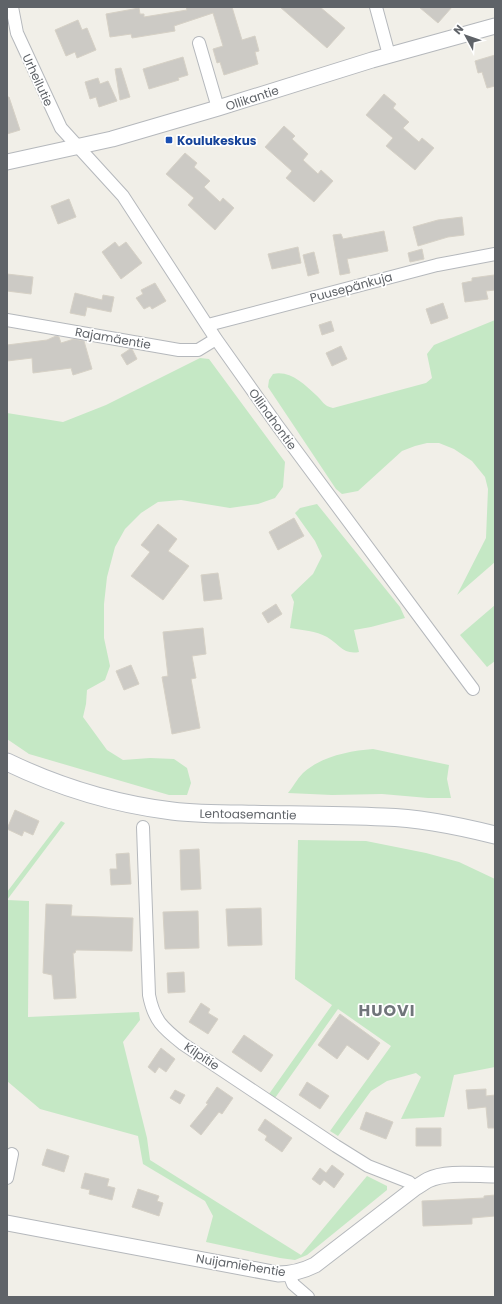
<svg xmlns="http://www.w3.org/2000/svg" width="502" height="1304" font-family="Poppins,sans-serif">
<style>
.green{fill:#c5e8c5}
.building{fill:#cccac5;stroke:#d6d1c6}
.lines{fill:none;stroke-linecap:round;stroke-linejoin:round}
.minor-casing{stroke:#b5b8bc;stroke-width:14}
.tertiary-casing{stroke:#b5b8bc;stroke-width:17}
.secondary-casing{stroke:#b6babf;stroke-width:19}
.minor{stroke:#fff;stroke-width:12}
.tertiary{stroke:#fff;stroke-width:15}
.secondary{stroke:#fff;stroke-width:17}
.transit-dot{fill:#1a4fb4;stroke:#fff;stroke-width:1.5}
.labels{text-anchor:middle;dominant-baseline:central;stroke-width:3.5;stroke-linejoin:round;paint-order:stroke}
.street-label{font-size:12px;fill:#5f6368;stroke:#fff}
.transit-label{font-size:12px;font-weight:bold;fill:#164399;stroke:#fff;text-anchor:start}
.district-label{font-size:16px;font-weight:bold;letter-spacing:1px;fill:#70757a;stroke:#fff}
</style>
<rect width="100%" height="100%" fill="#f1efe8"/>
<!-- green -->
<path class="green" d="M495 320V562L457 595 486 538 488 489 485 477 472 461 454 449 439 443H427L415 446 402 451 358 491 342 494 336 489 268 387 269 380 273 374C290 370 304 384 316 395 323 401 323 406 333 408L426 383 432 378 427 354 434 345Z
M200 358 209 359 285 462 283 487 275 498 258 504 230 508 181 500 158 502 141 513 125 529 115 547 107 577 104 604V638L110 666 105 680 87 690 86 704 83 717 107 750 123 760 150 758 174 759 187 768 191 783 187 795H169L29 754 7 739V413L63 422 106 405Z
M317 504 400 607 405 618 371 627 354 630 359 652C343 655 339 644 327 637 316 631 302 630 290 628L294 602 291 595 313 574 322 556 315 541 295 513 300 508Z
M495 605V661L487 667 460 635Z
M373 749 449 765 447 779 451 798H428L382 794 332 795 288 793C293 787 297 779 303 773 322 756 349 751 373 749Z
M61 821 65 823 7 900V892Z
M298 840 366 841 426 853 459 862 495 879V1067L454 1075 444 1117 401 1119 421 1077 416 1073 387 1081 371 1091 338 1136 330 1131 391 1046 338 1009 275 1098 269 1094 332 1005 295 979Z
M7 900 29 901 28 1017 139 1012 140 1020 123 1042 147 1138 150 1160 301 1255 367 1176 387 1186V1190L307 1255 295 1260 280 1258 206 1242 213 1216 205 1201 143 1164 138 1136 40 1109 7 1081Z"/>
<!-- building -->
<path class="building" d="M186 7H232L242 40 255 36 259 51 255 52 258 64 224 75 220 62 217 63 213 49 223 46 213 13 174 26 175 31 132 38 131 34 110 37 106 14 139 8 140 14H144V17L187 10Z
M280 7H320L345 28 327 48Z
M419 7H452L438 23Z
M78 20 82 30 87 28 96 50 77 58 75 52 66 56 55 30Z
M495 55V86L487 88 482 72 478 73 475 61Z
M183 57 188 75 178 78 179 80 149 89 143 69Z
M121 68 130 97 120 100 115 69Z
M98 78 100 84 108 81 117 101 99 107 96 97 90 99 85 82Z
M384 94 396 104 393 108 409 122 403 128 419 142 422 138 434 148 415 170 386 146 393 138 366 115Z
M7 97H9L20 130 7 134Z
M284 126 295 136 292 139 308 154 303 160 318 174 321 170 333 181 314 202 286 178 292 171 265 147Z
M185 153 197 163 194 167 210 181 204 187 220 202 223 198 234 208 215 230 188 205 194 198 166 174Z
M69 199 76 217 58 224 51 206Z
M462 217 464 235 448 237 418 246 413 227 438 220Z
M384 231 388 251 347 259 350 273 340 275 333 235 341 234 343 239Z
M115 242 119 247 126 242 142 263 121 279 102 252Z
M298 247 301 263 272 269 268 254Z
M422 249 424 259 410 262 408 253Z
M314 252 319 273 308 276 303 255Z
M7 274 33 277 31 294 7 291Z
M494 275 495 290 486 291 488 299 465 302 462 283 472 281V278Z
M155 283 166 301 152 309 150 306 144 309 136 298 143 294 141 290Z
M75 293 102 300 103 295 114 297 111 312 87 307 85 316 70 313Z
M443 303 448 318 431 324 426 309Z
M331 321 334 331 322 335 319 325Z
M56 336 59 337 61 343 74 339 84 341 92 369 73 375 71 368 33 373 32 358 7 361V345L47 340Z
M341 346 347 359 332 366 326 353Z
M130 349H132L137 359 127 365 121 355Z
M294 518 304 536 278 550 269 532Z
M158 524 177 539 168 551 189 566 163 600 131 576 150 552 141 545Z
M218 573 222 599 204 601 201 575Z
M276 604 282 614 268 623 262 613Z
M203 628 206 654 192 656 196 678 191 679 200 728 172 734 162 677 168 676 163 632Z
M131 665 139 684 124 690 116 671Z
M15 810 39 821 33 835 24 831 22 836 7 829Z
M199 849 201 889 181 890 180 850Z
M129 853 131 884 111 885 110 869H117L116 854Z
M46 904 72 905 71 916 133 918 132 951 76 950 75 953H73L76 998 54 999 52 975 43 973Z
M261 908 262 945 228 946 226 909Z
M198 911 199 948 165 949 163 912Z
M184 972 185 992 168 993 167 973Z
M201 1003 210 1009 208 1013 218 1019 208 1034 189 1022Z
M340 1014 380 1043 368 1060 347 1045 337 1059 318 1045Z
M244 1035 273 1055 261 1072 232 1052Z
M161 1048 175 1059 166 1072 159 1067 155 1073 148 1067Z
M307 1082 329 1096 320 1109 299 1095Z
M217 1087 233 1098 222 1114 219 1112 201 1135 190 1126 208 1104 206 1103Z
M486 1089V1096L495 1095V1128H488L486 1107 468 1109 466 1090Z
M175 1090 185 1095 180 1104 170 1098Z
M366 1112 393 1122 386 1139 360 1129Z
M265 1119 292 1138 282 1152 265 1140 267 1136 258 1130Z
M416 1128H441V1146H416Z
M47 1149 69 1156 64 1172 42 1165Z
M332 1165 344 1174 334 1188 324 1180 320 1185 312 1179 320 1168 326 1173Z
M85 1173 109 1179 107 1186 115 1188 112 1200 89 1194 90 1190 81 1188Z
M138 1189 159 1196 157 1201 163 1203 159 1216 132 1207Z
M495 1195V1216L472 1218V1224L423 1226 422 1201 484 1198V1196Z"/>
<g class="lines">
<!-- minor casing -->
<g class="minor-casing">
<path id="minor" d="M12 7 17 33 61 128 123 196 216 339 277 425 473 689
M376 7 389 55
M199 43 218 108
M7 320 179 350H198L216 339
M208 325 437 265 495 254
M143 827 149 995C154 1021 163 1028 183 1044L336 1146 368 1166 409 1182 415 1188
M7 1178 12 1154
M289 1274 293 1284 308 1297"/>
</g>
<!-- tertiary casing -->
<g class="tertiary-casing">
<path id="tertiary" d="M7 162 112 139 218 108 372 60 495 26
M7 1223 278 1274C292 1274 303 1271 315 1265L415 1188C419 1186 424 1182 428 1180 446 1171 475 1175 495 1175"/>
</g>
<!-- secondary casing -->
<g class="secondary-casing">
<path id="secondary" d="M7 762C59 787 115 804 172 811 195 814 218 814 242 814 289 815 337 815 384 817 422 818 459 826 495 835"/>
</g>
<!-- minor -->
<use href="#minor" class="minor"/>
<!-- tertiary -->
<use href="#tertiary" class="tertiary"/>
<!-- secondary -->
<use href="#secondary" class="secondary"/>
</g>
<!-- markers -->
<rect class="transit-dot" x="165" y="136" width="8" height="8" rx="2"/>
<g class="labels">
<!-- street labels -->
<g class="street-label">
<text transform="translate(38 80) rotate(65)">Urheilutie</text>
<text transform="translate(252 98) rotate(-18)">Ollikantie</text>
<text transform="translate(351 287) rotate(-15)">Puusepänkuja</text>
<text transform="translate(113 338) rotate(10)">Rajamäentie</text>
<text transform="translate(273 419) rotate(54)">Ollinahontie</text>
<text transform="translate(248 814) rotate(1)">Lentoasemantie</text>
<text transform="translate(202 1056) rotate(34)">Kilpitie</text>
<text transform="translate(241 1265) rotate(9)">Nuijamiehentie</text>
</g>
<!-- transit labels -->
<g class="transit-label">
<text x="177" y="140">Koulukeskus</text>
</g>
<!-- district labels -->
<g class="district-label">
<text x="387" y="1010">HUOVI</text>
</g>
</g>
<!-- border -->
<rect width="502" height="1304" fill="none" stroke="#5f6368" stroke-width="16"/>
<!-- north arrow -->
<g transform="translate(466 36) rotate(310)" stroke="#ffffff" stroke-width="3" paint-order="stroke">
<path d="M0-3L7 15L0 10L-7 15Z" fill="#5f6368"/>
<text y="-6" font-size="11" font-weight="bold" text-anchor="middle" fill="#5f6368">N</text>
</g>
</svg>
